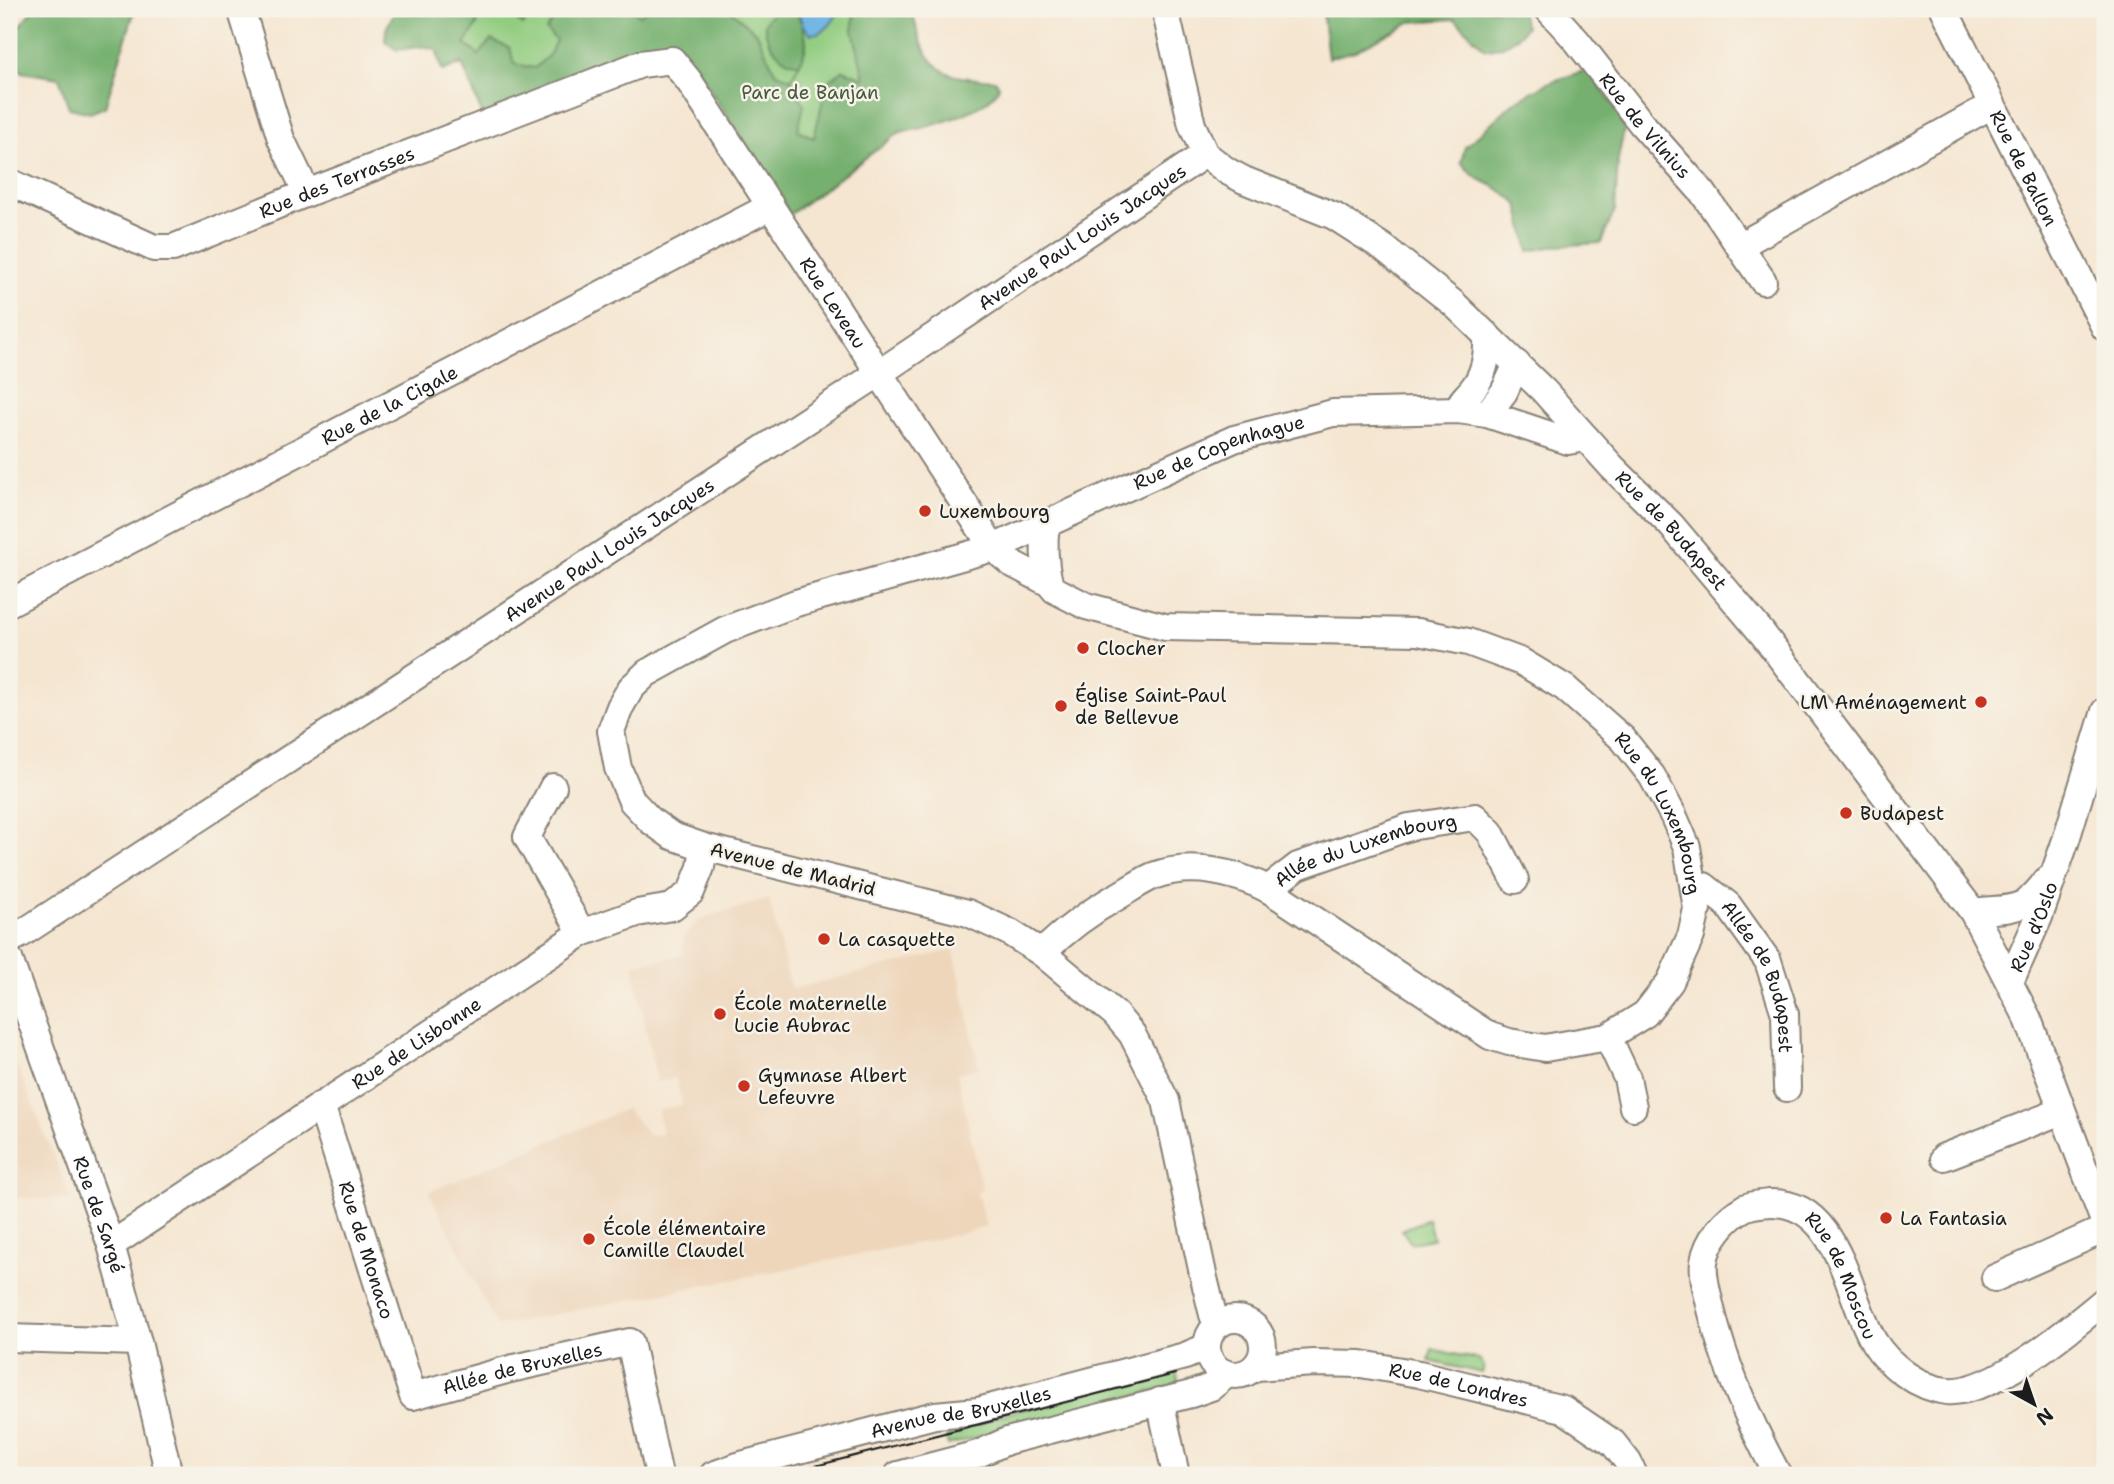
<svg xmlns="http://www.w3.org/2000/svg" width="2114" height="1484" font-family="'Shantell Sans',sans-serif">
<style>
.built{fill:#eed6bb}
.green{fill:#91cc80;stroke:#56744e;stroke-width:2}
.forest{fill:#74b06e;stroke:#486645;stroke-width:2}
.water{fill:#6eb4e4;stroke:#456880;stroke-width:2}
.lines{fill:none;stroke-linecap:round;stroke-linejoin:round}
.minor-casing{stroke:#888176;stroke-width:30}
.minor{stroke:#fff;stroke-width:26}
.tram{stroke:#1c1c1c;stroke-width:2}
.poi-dot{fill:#c8321e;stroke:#f7f3e8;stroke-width:2.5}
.labels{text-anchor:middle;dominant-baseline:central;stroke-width:5;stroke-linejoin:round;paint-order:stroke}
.park-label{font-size:19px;fill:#455a3f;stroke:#f7f3e8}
.street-label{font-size:19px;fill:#1c1c1c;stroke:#f7f3e8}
.poi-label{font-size:19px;fill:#1c1c1c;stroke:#f7f3e8;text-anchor:start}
</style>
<rect width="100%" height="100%" fill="#f7f3e8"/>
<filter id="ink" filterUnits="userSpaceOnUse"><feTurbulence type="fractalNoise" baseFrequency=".0143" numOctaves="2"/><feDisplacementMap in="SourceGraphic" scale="14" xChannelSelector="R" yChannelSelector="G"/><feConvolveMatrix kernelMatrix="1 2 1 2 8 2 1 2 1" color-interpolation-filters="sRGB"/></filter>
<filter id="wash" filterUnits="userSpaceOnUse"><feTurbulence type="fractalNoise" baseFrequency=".00686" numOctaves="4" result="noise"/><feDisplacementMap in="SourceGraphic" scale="28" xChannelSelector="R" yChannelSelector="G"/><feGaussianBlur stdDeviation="1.57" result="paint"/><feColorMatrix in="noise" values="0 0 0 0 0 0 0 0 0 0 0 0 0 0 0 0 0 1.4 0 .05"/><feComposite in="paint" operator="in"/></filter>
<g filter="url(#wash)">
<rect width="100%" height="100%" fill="#f5e6d1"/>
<!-- built -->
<path class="built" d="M769 899 791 989 954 950 979 1068 957 1073 982 1190 977 1192 986 1227 943 1238 497 1326 429 1192 626 1109 649 1135 662 1134 658 1110 682 1105 676 1078 657 1082 633 965 682 955 684 937 700 919Z
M9 1038 14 1058 71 1199 9 1198Z"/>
<!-- green -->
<path class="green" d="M427 9H881L900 132 789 215 782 199 694 66 684 56 483 116 462 64 442 71Z
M1428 1219 1433 1239 1411 1243 1402 1230Z
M1432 1349 1480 1360 1484 1367 1482 1373 1429 1361Z
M1176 1369 1179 1384 948 1445 946 1437 961 1433 960 1426Z"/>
<!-- forest -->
<path class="forest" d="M34 9H135L105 107 90 113 69 108 59 78 22 72 9 55V39Z
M396 9H477V25L465 44 479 55 491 40 510 48 514 64 535 68 550 54 556 40 546 30 558 14 535 10 523 25 500 9H631L640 15 648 9H729L757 33 775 72 791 79 800 63C783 67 760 36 766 21 768 16 774 12 778 9H796C810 45 810 45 791 79L804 105 798 130 814 138 827 82 843 70 864 78 853 30 854 9H912C917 35 926 68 956 76 968 79 982 79 995 80L999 87C989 111 924 130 900 132L789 215 782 199 694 66 677 54 483 116 462 63 442 71 436 49 418 47 397 50 385 42 386 29Z
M1322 9H1520L1526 27C1516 41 1503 49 1485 49L1455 19 1410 22 1355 51 1328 58Z
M1587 70 1626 121 1618 159 1615 210 1601 243 1555 246 1529 251 1518 204 1497 188 1475 177 1461 163 1465 147 1514 102 1548 83Z"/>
<!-- water -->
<path class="water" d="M797 9H840C833 22 827 33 811 34L803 26Z"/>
</g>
<g filter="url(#ink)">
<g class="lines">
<!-- minor casing -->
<g class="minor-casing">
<g id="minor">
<path d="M241 9 281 139 307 193"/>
<path id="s1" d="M1165 9 1192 125 1205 154 1227 171 1244 180 1334 216 1384 248 1454 304 1544 391 1612 467 1671 525 1762 633 1973 912 2028 1019 2105 1224"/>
<path id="s2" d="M1548 9 1577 41 1642 124 1703 193 1763 281"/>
<path id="s3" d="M1944 9 2105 328"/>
<path id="s4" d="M9 182 154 248H173L307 193 641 64 672 60 689 81 993 548 1011 563 1049 583 1055 590 1086 606 1165 627 1418 632 1468 642 1522 662 1565 688 1623 739 1652 776 1674 817 1687 847 1697 909 1691 936 1670 982 1645 1014 1608 1037 1545 1048 1509 1042 1490 1036 1268 889C1234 872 1191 862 1153 876 1142 881 1130 889 1120 895 1091 911 1066 929 1042 953"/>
<path d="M1741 245 1992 105"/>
<path d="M1458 410C1461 400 1465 398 1471 391 1485 375 1488 355 1487 335"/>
<path d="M1487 414 1504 392 1517 364"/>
<path d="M1046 524C1043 545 1044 562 1049 583"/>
<path id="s5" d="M9 603 771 206"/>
<path d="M553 787 527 837 582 933"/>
<path id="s6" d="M1694 884 1704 886 1728 905 1768 961 1785 1014 1787 1088"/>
<path id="s7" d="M1268 889 1298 866 1409 827 1475 817 1490 832 1515 880"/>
<path d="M1973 912C2013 907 2022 914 2047 880"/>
<path id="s8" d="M9 940 21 934 881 372 1205 154"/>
<path id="s9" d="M9 959 111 1245 138 1342 169 1475"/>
<path id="s10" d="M2010 982 2039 917 2066 840 2105 711"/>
<path d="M1608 1037 1627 1078 1633 1107"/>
<path id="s11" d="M321 1105 413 1396 510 1369 630 1342 659 1475"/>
<path d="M1944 1157 2062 1111"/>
<path id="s12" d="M111 1245 582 933 637 913 672 907 691 892 701 867 704 847"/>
<path d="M1995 1278 2105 1229"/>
<circle cx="1235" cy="1347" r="28"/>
<path id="s13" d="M1220 1324 1213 1315 1203 1274 1166 1101 1132 1034 1115 1014 1042 953 1009 932 968 913 704 847 672 836 651 821 632 801 618 768 611 731 620 707 631 688 647 673 725 630 796 603 993 548 1234 439 1333 413 1458 410 1487 414 1568 441 1586 438"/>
<path d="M9 1338 138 1342"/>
<path id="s14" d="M1256 1367 1314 1363 1361 1364 1419 1374 1563 1409 1613 1443 1628 1462 1634 1475"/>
<path d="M1160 1401 1176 1475"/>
<path id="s15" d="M713 1475 741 1465 935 1415 978 1411 1185 1356 1207 1347"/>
<path d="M898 1475 978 1454 1007 1441 1191 1394 1211 1387 1226 1375"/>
<path id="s16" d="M1778 1475C1749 1422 1725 1367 1711 1309 1708 1295 1702 1276 1704 1262 1707 1240 1726 1218 1744 1208 1752 1204 1762 1204 1770 1203 1839 1201 1847 1296 1874 1342 1889 1366 1919 1388 1947 1391 1993 1395 2071 1328 2105 1300"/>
</g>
</g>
<!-- minor -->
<use href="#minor" class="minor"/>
<!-- tram -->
<path class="tram" d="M780 1475 1175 1374"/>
</g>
</g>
<!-- markers -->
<g class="poi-dot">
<circle cx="925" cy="511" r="7"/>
<circle cx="1083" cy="648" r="7"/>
<circle cx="1981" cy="702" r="7"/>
<circle cx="1061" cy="706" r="7"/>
<circle cx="1846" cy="813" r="7"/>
<circle cx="824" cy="939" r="7"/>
<circle cx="720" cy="1014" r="7"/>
<circle cx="744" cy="1086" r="7"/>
<circle cx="1886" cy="1218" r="7"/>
<circle cx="589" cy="1239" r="7"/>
</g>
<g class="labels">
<!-- park labels -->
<g class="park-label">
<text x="810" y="92">Parc de Banjan</text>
</g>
<!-- street labels -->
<g class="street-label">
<text stroke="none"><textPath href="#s2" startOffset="152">Rue de Vilnius</textPath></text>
<text stroke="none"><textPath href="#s3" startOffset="178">Rue de Ballon</textPath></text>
<text stroke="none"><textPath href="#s4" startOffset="355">Rue des Terrasses</textPath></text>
<text stroke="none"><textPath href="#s8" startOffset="1283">Avenue Paul Louis Jacques</textPath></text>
<text stroke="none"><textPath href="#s4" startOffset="1004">Rue Leveau</textPath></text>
<text stroke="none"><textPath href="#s5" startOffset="429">Rue de la Cigale</textPath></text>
<text stroke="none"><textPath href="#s13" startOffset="1629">Rue de Copenhague</textPath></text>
<text stroke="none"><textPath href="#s1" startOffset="758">Rue de Budapest</textPath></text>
<text stroke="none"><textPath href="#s8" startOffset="716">Avenue Paul Louis Jacques</textPath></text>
<text stroke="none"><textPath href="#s4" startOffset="2062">Rue du Luxembourg</textPath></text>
<text stroke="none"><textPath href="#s7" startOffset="107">Allée du Luxembourg</textPath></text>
<text transform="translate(793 869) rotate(14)">Avenue de Madrid</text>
<text stroke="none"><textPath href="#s10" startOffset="60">Rue d'Oslo</textPath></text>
<text stroke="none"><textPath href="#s6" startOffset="121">Allée de Budapest</textPath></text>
<text stroke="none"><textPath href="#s12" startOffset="366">Rue de Lisbonne</textPath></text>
<text stroke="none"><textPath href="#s9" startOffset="271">Rue de Sargé</textPath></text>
<text stroke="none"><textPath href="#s11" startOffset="152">Rue de Monaco</textPath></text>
<text stroke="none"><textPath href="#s16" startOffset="434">Rue de Moscou</textPath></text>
<text stroke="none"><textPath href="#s11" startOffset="418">Allée de Bruxelles</textPath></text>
<text stroke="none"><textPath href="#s14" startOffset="205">Rue de Londres</textPath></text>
<text stroke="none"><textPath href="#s15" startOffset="256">Avenue de Bruxelles</textPath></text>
</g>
<!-- poi labels -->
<g class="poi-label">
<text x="939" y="511">Luxembourg</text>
<text x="1097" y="648">Clocher</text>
<text x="1075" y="695">Église Saint-Paul<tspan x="1075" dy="22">de Bellevue</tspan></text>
<text x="1967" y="702" text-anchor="end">LM Aménagement</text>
<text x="1860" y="813">Budapest</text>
<text x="838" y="939">La casquette</text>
<text x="734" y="1003">École maternelle<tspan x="734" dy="22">Lucie Aubrac</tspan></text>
<text x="758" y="1075">Gymnase Albert<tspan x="758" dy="22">Lefeuvre</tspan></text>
<text x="1900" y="1218">La Fantasia</text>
<text x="603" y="1228">École élémentaire<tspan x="603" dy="22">Camille Claudel</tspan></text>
</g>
</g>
<!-- margin -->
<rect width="2114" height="1484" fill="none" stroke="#f7f3e8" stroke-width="35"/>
<!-- north arrow -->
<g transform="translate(2034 1404) rotate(140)" stroke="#f7f3e8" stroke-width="5" paint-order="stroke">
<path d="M0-5L12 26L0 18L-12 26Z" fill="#1c1c1c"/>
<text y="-10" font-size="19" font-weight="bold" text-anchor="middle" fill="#1c1c1c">N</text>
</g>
</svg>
